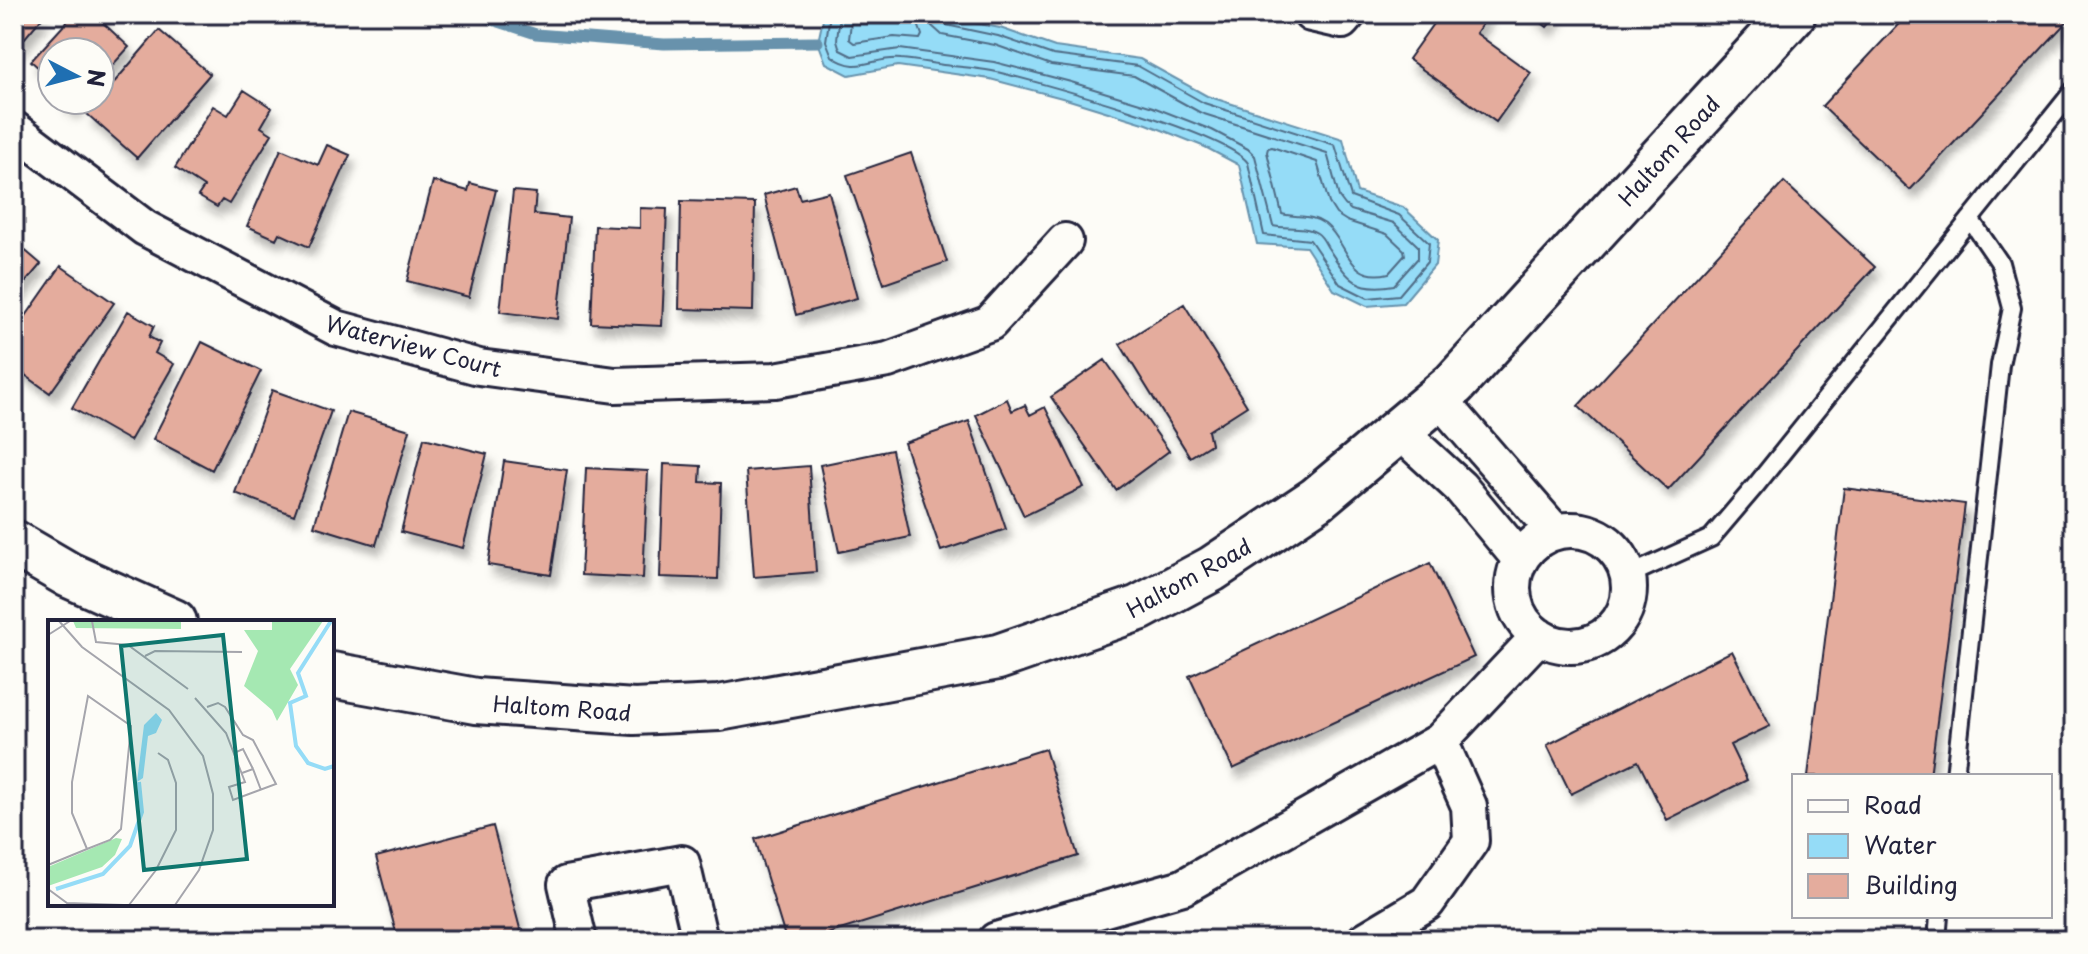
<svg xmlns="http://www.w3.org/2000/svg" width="2088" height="954" font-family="'Playpen Sans',sans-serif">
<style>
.water{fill:#95dcf7;stroke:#6792ac;stroke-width:2}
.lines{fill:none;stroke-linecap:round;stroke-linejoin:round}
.shore{stroke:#506c86;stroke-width:2}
.stream{stroke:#6792ac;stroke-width:11}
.building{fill:#e4ac9d;stroke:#22223b;stroke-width:2;filter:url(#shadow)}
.lane-casing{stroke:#22223b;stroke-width:22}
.street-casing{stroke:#22223b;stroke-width:40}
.secondary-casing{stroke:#22223b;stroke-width:50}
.lane{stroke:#fdfcf7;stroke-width:16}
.street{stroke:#fdfcf7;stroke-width:34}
.secondary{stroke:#fdfcf7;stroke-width:44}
.labels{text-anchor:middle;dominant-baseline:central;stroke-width:6;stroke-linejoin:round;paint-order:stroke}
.street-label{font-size:22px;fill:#22223b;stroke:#fdfcf7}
.inset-river{fill:none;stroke:#95dcf7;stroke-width:4}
.inset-road{fill:none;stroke:#a5a5ac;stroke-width:2}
.view{fill:#0f766e;fill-opacity:0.15;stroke:#0f766e;stroke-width:4}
.inset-edge{fill:none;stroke:#22223b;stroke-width:4}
</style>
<defs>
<filter id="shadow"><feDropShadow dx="5" dy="9" stdDeviation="4" flood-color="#0004"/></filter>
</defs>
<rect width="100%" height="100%" fill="#fdfcf7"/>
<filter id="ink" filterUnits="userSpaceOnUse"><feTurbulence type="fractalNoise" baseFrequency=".0125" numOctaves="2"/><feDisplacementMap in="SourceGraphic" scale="16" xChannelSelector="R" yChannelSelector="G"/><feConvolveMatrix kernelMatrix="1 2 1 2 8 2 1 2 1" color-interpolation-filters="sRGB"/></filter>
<g filter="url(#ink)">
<!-- water -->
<path class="water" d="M824 14H928L1000 28 1055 47 1140 59 1207 96 1343 139 1357 192 1403 207 1438 240 1435 265 1403 303 1367 306 1334 290 1306 247 1257 244 1239 165 1205 147 1147 124 1066 99 990 79 898 66 849 75 826 63 818 42Z"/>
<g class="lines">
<!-- shore -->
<path class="shore" d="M830 14 826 41 832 56C858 76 873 56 901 59 915 60 929 63 943 65 959 67 976 68 992 71 1033 80 1229 134 1248 163L1264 235 1310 240 1340 284 1368 298 1399 295 1427 262 1429 243 1399 215 1351 197 1335 145 1204 103 1138 66 1053 55 998 36 946 25 940 21 939 14
M840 14 837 40 840 50 852 56 900 49 994 62 1071 82 1153 107 1212 130 1248 149 1255 156 1273 226C1285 229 1305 225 1317 233 1322 236 1325 243 1328 248 1348 278 1355 292 1394 285L1418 258V246L1394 223 1351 210 1345 205 1339 197 1327 153 1201 113 1134 76 1051 65 995 45 942 35 932 26 929 14
M852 14 849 39 854 43 894 37 920 39 922 35 918 24 917 14
M1272 147 1317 162 1329 203 1336 214 1347 221 1387 234 1404 250 1405 255 1389 273C1347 283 1349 243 1325 224 1312 214 1296 218 1282 214L1267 152 1268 148Z"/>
<!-- stream -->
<path class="stream" d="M474 14 536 34 664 44 818 42"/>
</g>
<!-- building -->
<path class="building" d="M14 14H45L14 51Z
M74 14H106L100 20 129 47 100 79V52H52V80L31 61Z
M1440 14H1486L1488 16 1476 33 1531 73 1496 122 1408 59Z
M1531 14H1558L1547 27Z
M1908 14H2074L1910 190 1822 106Z
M159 30 210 74 137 158 87 114Z
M244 90 272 108 261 127 272 134 229 204 222 200 217 207 198 196 204 187 175 168 213 106 228 115Z
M60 100H81L72 110Z
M327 145 350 155 309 247 279 233 276 239 247 226 281 149 318 165Z
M911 153 947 262 884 284 847 175Z
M433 181 468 191 470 183 496 190 469 297 407 281Z
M1784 182 1875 267 1668 490 1578 406Z
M796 186 800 199 829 192 857 298 796 315 764 195Z
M513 191 536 193 534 214 569 218 558 319 500 312Z
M681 201 755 203 753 311 679 309Z
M640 208 667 209 662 326 591 323 595 226 640 228Z
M14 241 41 264 14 296Z
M61 266 114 303 50 393 14 367V333Z
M1184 304 1247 406 1208 431 1211 444 1190 457 1120 344Z
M128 311 154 326 149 337 160 343 155 353 174 364 130 441 72 408Z
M202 342 261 371 212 470 153 439Z
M1105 360 1169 451 1116 490 1051 397Z
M272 390 331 411 294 515 235 493Z
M1007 399 1012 411 1025 405 1030 415 1045 407 1084 487 1024 516 976 415Z
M348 412 410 430 376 545 314 526Z
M969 421 1006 529 941 551 904 443Z
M424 438 487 454 463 548 401 532Z
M892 450 910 537 839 552 820 465Z
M504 461 567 470 551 575 488 565Z
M664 464 701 466 700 482 721 483 718 579 660 577Z
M809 466 816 572 754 577 746 471Z
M586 468 648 471 643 578 581 575Z
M1844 488 1965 504 1930 776H1808Z
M1430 563 1474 657 1233 769 1189 676Z
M1732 651 1770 726 1730 745 1747 780 1667 820 1638 761 1571 794 1547 745Z
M1045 749 1078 856 808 940H786L755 839Z
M493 826 523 940H398L376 857Z"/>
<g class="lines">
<!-- lane casing -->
<g class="lane-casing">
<path id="lane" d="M1627 576 1711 538 1757 484 2074 90
M1955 776 2000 365 2012 308 2000 263 1970 219
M1937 940 1939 916"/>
</g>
<!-- street casing -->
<g class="street-casing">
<path id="street" d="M1311 14 1342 21 1348 14
M14 129 145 228 336 328 479 367 615 385 775 380 888 360 990 323 1065 241
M1438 397 1555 532
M1399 431 1460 487 1520 559
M1513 588a58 58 0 1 1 116 0a58 58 0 1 1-116 0Z
M579 940 566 884 682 863 700 940
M996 940 1183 887 1440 741 1539 636
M1365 940 1427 903 1471 841 1469 806 1440 741"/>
</g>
<!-- secondary casing -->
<g class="secondary-casing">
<path id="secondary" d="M14 543 69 575 174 622
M332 675 476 701 634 712 719 708 998 657 1139 608 1212 569 1317 499 1454 384 1793 14"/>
</g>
<!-- lane -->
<use href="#lane" class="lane"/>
<!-- street -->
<use href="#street" class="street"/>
<!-- secondary -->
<use href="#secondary" class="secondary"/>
</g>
</g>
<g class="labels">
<!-- street labels -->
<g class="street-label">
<text transform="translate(1668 150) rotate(-48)">Haltom Road</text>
<text transform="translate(414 345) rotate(15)">Waterview Court</text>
<text transform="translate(1188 577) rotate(-29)">Haltom Road</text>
<text transform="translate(562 707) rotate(4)">Haltom Road</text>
</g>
</g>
<!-- overview -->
<g transform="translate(48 620)">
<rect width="286" height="286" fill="#fdfcf7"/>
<path d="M25 1H133V9L28 8ZM224 1H275L242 49 250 65 229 101 224 90 196 66 210 31 196 10H224ZM68 218 74 219 67 235 54 247 0 266V247Z" fill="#a5e8b2"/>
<path d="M108 93 114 100 108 113 100 116 95 158 89 162 96 105Z" fill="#95dcf7"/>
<path class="inset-river" d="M283 1 250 53 258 76 242 83 248 126 260 143 277 149 286 146M8 269 55 254 82 226 94 192 91 162"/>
<path class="inset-road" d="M11 1 34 27 121 90 155 136 165 174V210L151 250 127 285M44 1 48 22 80 25 140 69M0 15 22 1M97 36 107 31 194 32M147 78 178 113 197 162 181 167 185 180 228 164 205 120 195 115 177 87 170 83 159 87M186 133 195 129 205 149M194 153 205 149 213 170M0 245 39 229 62 220 73 209 83 106 40 76 24 162V193L39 229M0 269 19 283 76 285M81 285 108 250 128 210V163L120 140 110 133"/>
<path class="view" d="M175 15 199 239 96 250 73 26Z"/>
<rect width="286" height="286" class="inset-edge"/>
</g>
<!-- margin -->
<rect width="2088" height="954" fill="none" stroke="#fdfcf7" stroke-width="48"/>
<rect x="24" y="24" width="2040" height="906" fill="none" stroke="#22223b" stroke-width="3" filter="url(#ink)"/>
<!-- legend -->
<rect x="1792" y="774" width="260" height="144" fill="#fdfcf7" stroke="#a5a5ac" stroke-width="2"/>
<rect x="1808" y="800" width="40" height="12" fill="#fdfcf7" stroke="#a5a5ac" stroke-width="2"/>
<text x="1864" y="814" font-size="24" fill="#22223b">Road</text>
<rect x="1808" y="834" width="40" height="24" fill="#95dcf7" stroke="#a5a5ac" stroke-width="2"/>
<text x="1864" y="854" font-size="24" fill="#22223b">Water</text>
<rect x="1808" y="874" width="40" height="24" fill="#e4ac9d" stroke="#a5a5ac" stroke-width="2"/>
<text x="1864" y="894" font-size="24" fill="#22223b">Building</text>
<!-- north arrow -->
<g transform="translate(76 76) rotate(96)"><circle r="38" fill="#fdfcf7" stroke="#a5a5ac" stroke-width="2"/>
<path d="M0-6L14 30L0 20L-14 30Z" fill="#1f6fb2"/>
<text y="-12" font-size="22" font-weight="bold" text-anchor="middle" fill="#22223b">N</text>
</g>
</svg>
